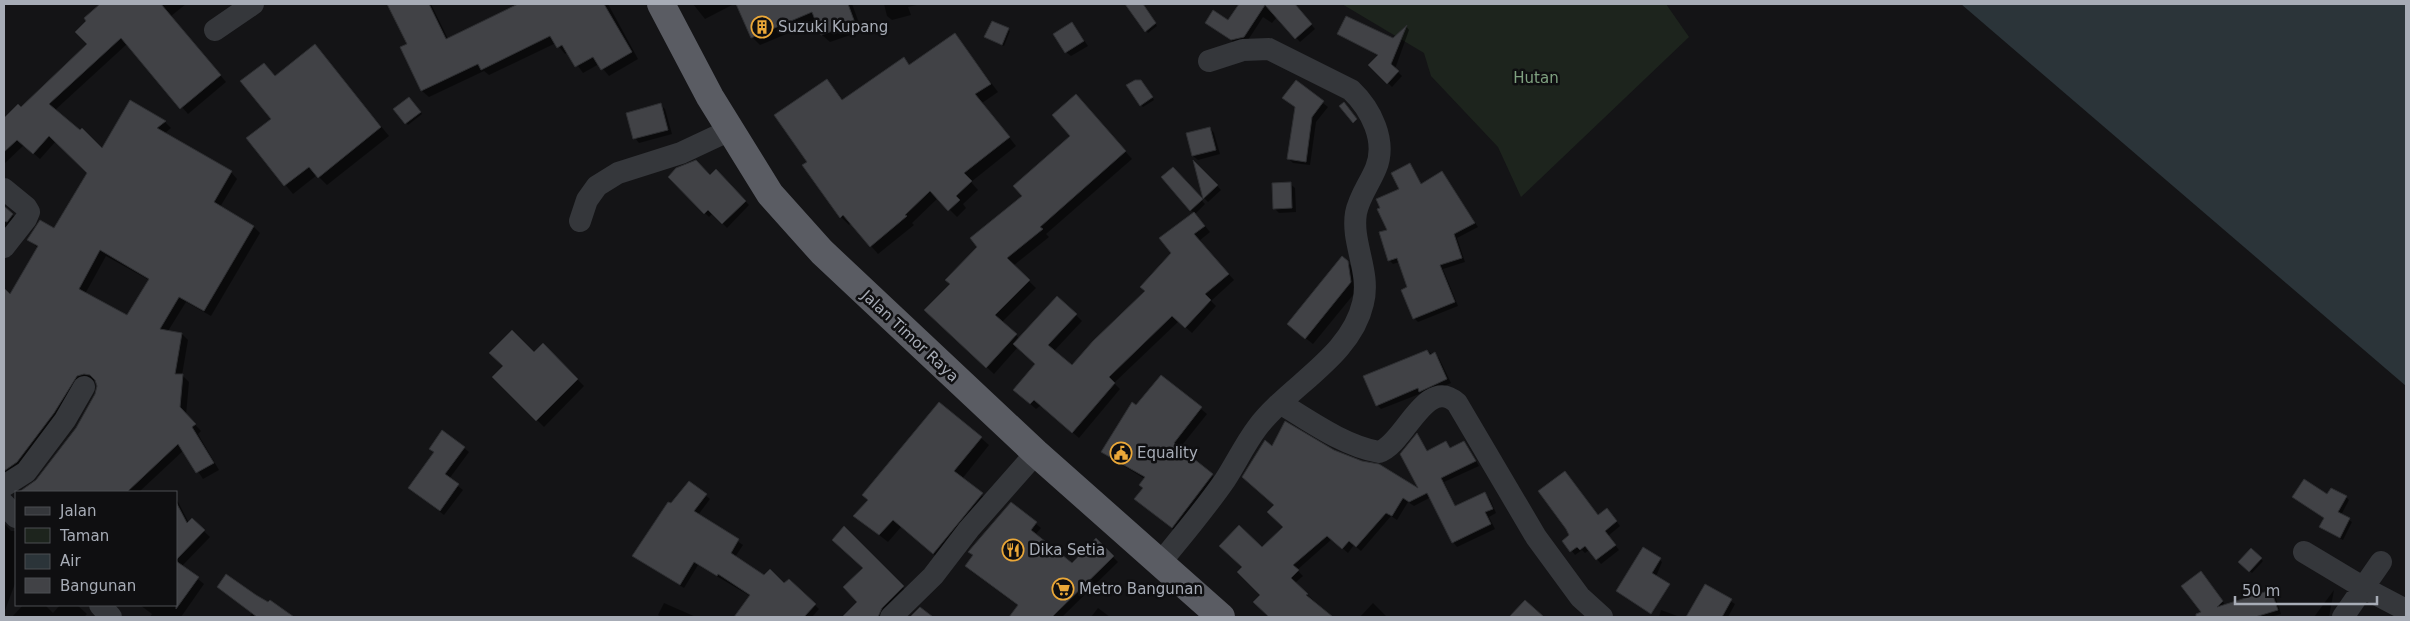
<svg xmlns="http://www.w3.org/2000/svg" width="2410" height="621" font-family="'DejaVu Sans',sans-serif">
<style>
.green{fill:#1d241d}
.water{fill:#2b3439}
.shadow{fill:#0007;fill-rule:evenodd}
.building{fill:#414246;stroke:#2e2f32;fill-rule:evenodd}
.lines{fill:none;stroke-linecap:round;stroke-linejoin:round}
.minor{stroke:#35373b;stroke-width:22}
.trunk{stroke:#5a5c63;stroke-width:28}
.labels{text-anchor:middle;dominant-baseline:central;stroke-width:5;stroke-linejoin:round;paint-order:stroke}
.poi-label{font-size:15px;fill:#a7acb6;stroke:#0f0f11;text-anchor:start}
.park-label{font-size:15px;fill:#7ea07f;stroke:#0f0f11}
.street-label{font-size:15px;fill:#a7acb6;stroke:#0f0f11}
</style>
<rect width="100%" height="100%" fill="#141416"/>
<!-- green -->
<path class="green" d="M1342 4H1666L1689 37 1521 197 1498 147 1431 76 1424 53Z"/>
<!-- water -->
<path class="water" d="M1961 4H2406V386Z"/>
<!-- shadow -->
<path class="shadow" d="M102 4H186L171 16 226 82 188 114 127 44 54 111 102 150 130 102 165 122 171 128 164 134 231 172 237 179 220 207 254 227 260 233 211 316 186 302 168 331 182 334 188 340 182 375 189 382 186 415 201 431 198 434 219 470 203 479 184 450 139 492H21L37 481 77 427 97 393V381L90 380 60 419 4 482V289L10 296 38 248 28 239 55 230 88 173 56 141 40 159 24 145 4 164V120L18 106 21 108 89 44 88 21 85 18ZM106 256 149 280 127 317 85 294Z
M388 4H431L448 39 521 4H608L638 59 609 76 599 64 583 73 568 52 565 54 556 43 489 75 484 71 429 97 422 91 402 48 408 45Z
M693 4H734L705 19Z
M738 4H852L862 31 830 42 822 35 817 21 760 45 752 37Z
M884 4H921L908 7 911 15 892 20 887 16Z
M1127 4H1142L1157 26 1148 33Z
M1240 4H1294L1315 29 1300 42 1277 17 1272 23 1263 17 1248 40 1236 44 1206 23 1229 22Z
M992 22 1010 31 1004 46 986 37Z
M1072 23 1088 46 1071 56 1066 52Z
M1406 26 1409 30 1395 69 1402 76 1392 87 1370 65 1378 56 1338 33 1393 40Z
M955 35 998 92 982 103 1016 146 971 182 978 190 963 204 966 208 957 217 938 198 912 223 914 225 878 254 851 223 849 225 841 217 809 162 827 80 843 100 904 59 910 66Z
M315 46 389 136 327 185 317 175 293 194 247 139 272 119 264 64 276 77Z
M1296 82 1328 107 1316 122 1310 165 1293 163 1288 158 1296 108 1288 102Z
M1143 83 1154 100 1143 107 1141 105Z
M409 98 422 114 408 125 395 110Z
M1083 103 1132 159 1046 234 1049 237 1013 266 1036 288 1002 322 1020 339 1076 315 1082 321 1054 351 1072 367 1146 291 1173 253 1194 213 1177 196 1179 195 1172 169 1205 204 1195 214 1210 232 1199 241 1234 280 1211 301 1216 306 1192 333 1179 321 1114 383 1120 389 1079 438 1041 405 1036 409 1020 395 1037 364 1018 347 994 374 933 317 951 284 979 247 1072 136Z
M660 104 665 109 672 134 639 143 635 138Z
M1210 128 1214 133 1220 154 1198 160 1193 156Z
M1196 164 1221 190 1208 202 1204 198Z
M1410 165 1422 185 1442 173 1478 227 1457 238 1465 262 1443 269 1458 306 1418 322 1414 318 1409 288 1399 262 1393 264 1389 260V231L1400 189Z
M716 171 749 205 727 228 713 213 709 217 669 177 710 176Z
M1290 184 1295 188 1296 212 1279 213 1275 209Z
M4 207 19 221 4 228Z
M1347 262 1354 269 1358 289 1313 344 1295 330Z
M543 345 584 386 544 427 494 377 534 354Z
M1427 351 1439 358 1451 383 1425 395 1422 393 1381 409 1377 405Z
M1161 376 1207 414 1179 449 1219 481 1178 533 1135 499 1144 488 1145 479 1109 457 1103 451Z
M1417 435 1428 451 1446 442 1451 448 1464 442 1468 447 1479 466 1444 482 1456 507 1485 494 1490 499 1496 513 1489 517 1495 529 1457 547 1453 542 1431 497 1414 506 1408 502 1397 520 1391 516 1361 551 1354 545 1348 553 1332 539 1297 570 1303 576 1295 583 1331 617H1272L1259 606 1262 595V549L1285 527 1275 505 1272 448 1334 451 1421 491Z
M981 438 989 445 962 479 990 502 942 561 901 527 888 542 855 516Z
M464 448 469 452 449 479 463 490 444 515 410 488Z
M689 482 710 499 698 515 743 545 735 557 764 577 784 585 789 580 819 609 812 617H735L750 596 698 565 684 588 633 556Z
M1539 492 1598 517 1611 514 1620 526 1608 536 1619 550 1601 564 1589 550 1585 553 1582 550 1575 555 1564 541 1571 536Z
M2327 496 2346 497 2349 500 2341 515 2352 522 2343 540 2324 530 2321 527 2325 519 2294 497Z
M176 498 189 523 192 520 210 537 182 566 204 584 181 617H150L152 614 140 605H176Z
M1011 503 1041 528 1035 535 1072 564 1096 540 1118 562 1062 617H1010L1021 608 971 571Z
M4 523 11 531H16V581L4 613Z
M844 528 906 591 880 617H855L849 611 859 602 865 568Z
M2251 550 2263 561 2252 573 2240 562Z
M1657 558 1662 562 1643 608 1618 591Z
M2205 577 2226 606 2271 591 2275 595 2281 614 2270 617H2199L2202 612Z
M1705 585 1735 604 1728 617H1687Z
M218 587 269 603 270 602 291 617H249L252 613Z
M2334 590 2329 617H2314Z
M664 603 696 617H661L658 615Z
M1373 603 1387 617H1360Z
M23 605H45L53 613 60 605H77L87 614 84 617H12Z
M1098 608 1110 617H1091Z
M1661 610 1680 617H1659Z"/>
<!-- building -->
<path class="building" d="M100 4H161L221 75 180 109 121 38 49 104 80 130 82 128 102 148 130 100 166 121 157 128 232 171 214 202 254 226 204 311 179 297 160 329 182 333 175 374H183L180 407 196 424 192 427 214 463 196 473 178 444 127 492H19L36 480 76 428 95 394 97 386 95 380 90 375 84 374 77 376 54 413 17 462 4 471V288L10 294 38 246 27 240 40 220 54 228 87 173 49 136 33 154 17 140 4 152V118L18 104 21 107 87 44 75 32 86 21 84 18ZM100 250 149 279 127 315 79 289Z
M387 4H429L446 39 518 4H604L632 52 601 70 593 57 575 67 562 45 557 48 550 36 481 70 478 64 421 91 400 47 407 44Z
M736 4H848L855 23 821 35 812 12 751 38Z
M1125 4H1143L1156 23 1145 32Z
M1239 4H1295L1312 24 1295 39 1265 5 1244 37 1231 40 1205 23 1213 10 1228 20Z
M1346 16 1393 38 1407 25 1391 64 1399 71 1387 84 1368 65 1378 55 1337 34Z
M992 21 1009 28 1002 45 984 37Z
M1072 22 1084 41 1065 53 1053 34Z
M955 33 991 84 975 94 1010 137 964 173 972 181 956 196 960 200 948 211 930 191 905 215 907 216 870 247 843 215 840 218 802 165 807 162 774 115 827 79 842 100 904 57 909 65Z
M315 44 381 127 318 178 309 167 284 186 246 138 271 119 240 81 264 63 275 76Z
M1135 80H1141L1153 97 1140 106 1126 85Z
M1296 80 1324 101 1312 117 1306 162 1287 159 1295 107 1282 98Z
M1076 94 1126 151 1040 227 1043 229 1007 258 1030 280 995 315 1017 334 986 368 924 310 950 284 945 280 977 247 970 238 1022 196 1013 186 1070 136 1052 115Z
M409 97 421 112 405 124 393 109Z
M1344 102 1357 119 1353 123 1339 106Z
M661 103 668 130 633 139 626 113Z
M1210 127 1216 150 1192 156 1186 133Z
M696 160 710 175 716 169 746 201 722 224 708 210 704 214 668 177 676 168Z
M1193 160 1218 185 1203 199Z
M1410 163 1421 184 1442 171 1475 223 1454 234 1462 258 1440 265 1455 302 1413 319 1401 290 1407 287 1397 258 1388 261 1379 232 1387 230 1377 209 1380 208 1376 199 1399 189 1391 173Z
M1173 167 1203 199 1190 211 1161 177Z
M1291 182 1292 208 1273 209 1272 183Z
M4 206 13 214 7 222 4 221Z
M1194 212 1205 226 1194 234 1229 274 1205 294 1211 300 1185 328 1172 316 1109 377 1115 383 1072 433 1034 400 1030 404 1013 390 1035 364 1013 344 1057 296 1077 314 1048 345 1072 365 1093 341 1145 291 1140 287 1171 253 1159 238Z
M1342 256 1348 261 1351 282 1305 339 1287 324Z
M512 330 534 352 543 343 578 379 536 421 492 377 503 366 489 353Z
M1427 350 1430 355 1435 352 1447 379 1419 392 1418 388 1376 406 1363 376Z
M1161 375 1202 407 1174 443 1213 474 1172 528 1134 499 1143 488 1139 485 1145 477 1101 452 1132 402 1136 405Z
M939 402 982 437 954 471 983 493 933 554 893 520 879 535 853 516 868 500 862 495Z
M1285 421 1334 450 1362 461 1379 464 1418 488 1400 454 1417 433 1427 451 1446 441 1450 448 1464 441 1476 461 1441 478 1455 506 1485 492 1493 509 1485 512 1491 524 1452 543 1427 493 1409 502 1403 498 1392 516 1386 513 1356 547 1349 541 1342 549 1327 536 1293 565 1299 570 1291 578 1308 594 1306 595 1333 617H1269L1253 602 1260 595 1237 572 1242 567 1219 546 1239 525 1262 547 1283 527 1267 512 1274 505 1242 477 1265 440 1272 446Z
M442 430 465 447 445 474 459 484 440 511 408 488 434 452 429 449Z
M1565 471 1598 515 1607 508 1617 521 1605 531 1616 545 1596 560 1585 546 1580 550 1577 547 1570 552 1562 541 1569 535 1566 529 1538 491Z
M2304 479 2327 494 2331 488 2347 496 2338 512 2350 518 2340 538 2319 527 2324 518 2292 497Z
M689 481 707 494 694 511 739 539 731 553 764 575 770 569 784 583 789 579 816 604 804 617H734L750 595 718 574 717 576 694 562 680 585 632 556 668 502 671 503Z
M176 502 187 523 192 518 205 530 176 560Z
M1011 502 1037 522 1031 530 1072 563 1096 538 1114 556 1052 617H1009L1018 605 965 566 973 555 968 552Z
M844 526 904 586 882 608 878 617H842L857 602 843 587 863 568 832 540Z
M1643 547 1661 558 1652 573 1670 584 1651 614 1616 591Z
M2251 548 2262 558 2249 572 2238 562Z
M176 561 199 577 176 609Z
M2201 571 2223 601 2217 607 2271 590 2278 610 2255 617H2196V614L2201 612 2181 586Z
M226 574 256 595 268 602 270 600 294 617H257L217 587Z
M1705 584 1732 599 1722 617H1686Z
M1525 600 1544 617H1509Z
M920 607 933 617H910Z"/>
<g class="lines">
<!-- minor -->
<path class="minor" d="M215 30 253 4
M4 189 26 207 29 212 26 219 4 247
M580 221 587 200 597 186 618 173 681 153 730 130
M1280 403C1310 421 1344 446 1379 452 1405 444 1425 375 1457 403L1536 537 1580 597 1602 617
M4 486 26 472 65 420 84 387
M4 504 16 517
M2304 552 2364 588 2406 610
M1160 563C1182 536 1205 509 1225 480 1236 463 1245 444 1257 428 1288 386 1351 357 1363 303 1371 272 1351 243 1356 213 1359 197 1370 183 1376 168 1387 141 1371 109 1351 90L1269 49 1243 50 1209 61
M100 605 111 617
M891 617 933 576 969 529 1036 453
M2343 617 2381 562"/>
<!-- trunk -->
<path class="trunk" d="M661 4 710 97 770 194 822 252 1036 453 1221 617"/>
</g>
<!-- icons -->
<defs>
<g id="building-ring" transform="scale(1.125)"><circle r="9.5" fill="#0f0f11" stroke="#eba838" stroke-width="1.5"/><path d="M-4-6H4V6H1V3H-1V6H-4ZM-2.5-4.3h1.7v1.8h-1.7ZM.8-4.3h1.7v1.8H.8ZM-2.5-1h1.7V.8h-1.7ZM.8-1h1.7V.8H.8Z" fill="#eba838"/></g>
<g id="civic-ring" transform="scale(1.125)"><circle r="9.5" fill="#0f0f11" stroke="#eba838" stroke-width="1.5"/><path d="M-.6-6.5H3V-4.5H.6V-3L4-1V1h2V6H-6V1h2V-1L-.6-3ZM-1.2 2.5V6h2.4V2.5Z" fill="#eba838"/></g>
<g id="restaurant-ring" transform="scale(1.125)"><circle r="9.5" fill="#0f0f11" stroke="#eba838" stroke-width="1.5"/><path d="M-5-6h1v4h1v-4h1v4h1v-4h1v5L-1.5 .5V6h-2V.5L-5-1ZM5-6V6H3V1.5H1.5Q1.5-4 5-6Z" fill="#eba838"/></g>
<g id="supermarket-ring" transform="scale(1.125)"><circle r="9.5" fill="#0f0f11" stroke="#eba838" stroke-width="1.5"/><path d="M-6-5.5h2.5l.6 2H6L4.5 2H-2.5L-4.4-4H-6ZM-1.5 3.2a1.3 1.3 0 1 0 .1 0ZM3 3.2a1.3 1.3 0 1 0 .1 0Z" fill="#eba838"/></g>
</defs>
<g fill-rule="evenodd">
<use href="#building-ring" x="762" y="27"/>
<use href="#civic-ring" x="1121" y="453"/>
<use href="#restaurant-ring" x="1013" y="550"/>
<use href="#supermarket-ring" x="1063" y="589"/>
</g>
<g class="labels">
<!-- poi labels -->
<g class="poi-label">
<text x="778" y="27">Suzuki Kupang</text>
<text x="1137" y="453">Equality</text>
<text x="1029" y="550">Dika Setia</text>
<text x="1079" y="589">Metro Bangunan</text>
</g>
<!-- park labels -->
<g class="park-label">
<text x="1536" y="78">Hutan</text>
</g>
<!-- street labels -->
<g class="street-label">
<text transform="translate(910 336) rotate(43)">Jalan Timor Raya</text>
</g>
</g>
<!-- border -->
<rect width="2410" height="621" fill="none" stroke="#a7acb6" stroke-width="10"/>
<!-- legend -->
<rect x="15" y="491" width="162" height="115" fill="#0f0f11" stroke="#4c4e53"/>
<rect x="25" y="507" width="25" height="8" fill="#35373b" stroke="#4c4e53"/>
<text x="60" y="516" font-size="15" fill="#a7acb6">Jalan</text>
<rect x="25" y="528" width="25" height="15" fill="#1d241d" stroke="#4c4e53"/>
<text x="60" y="541" font-size="15" fill="#a7acb6">Taman</text>
<rect x="25" y="554" width="25" height="15" fill="#2b3439" stroke="#4c4e53"/>
<text x="60" y="566" font-size="15" fill="#a7acb6">Air</text>
<rect x="25" y="578" width="25" height="15" fill="#414246" stroke="#4c4e53"/>
<text x="60" y="591" font-size="15" fill="#a7acb6">Bangunan</text>
<!-- scale -->
<path d="M2235 596v8h142v-8" fill="none" stroke="#a7acb6" stroke-width="2.5"/>
<text x="2242" y="596" font-size="15" fill="#a7acb6" stroke="#0f0f11" stroke-width="4" paint-order="stroke">50 m</text>
</svg>
